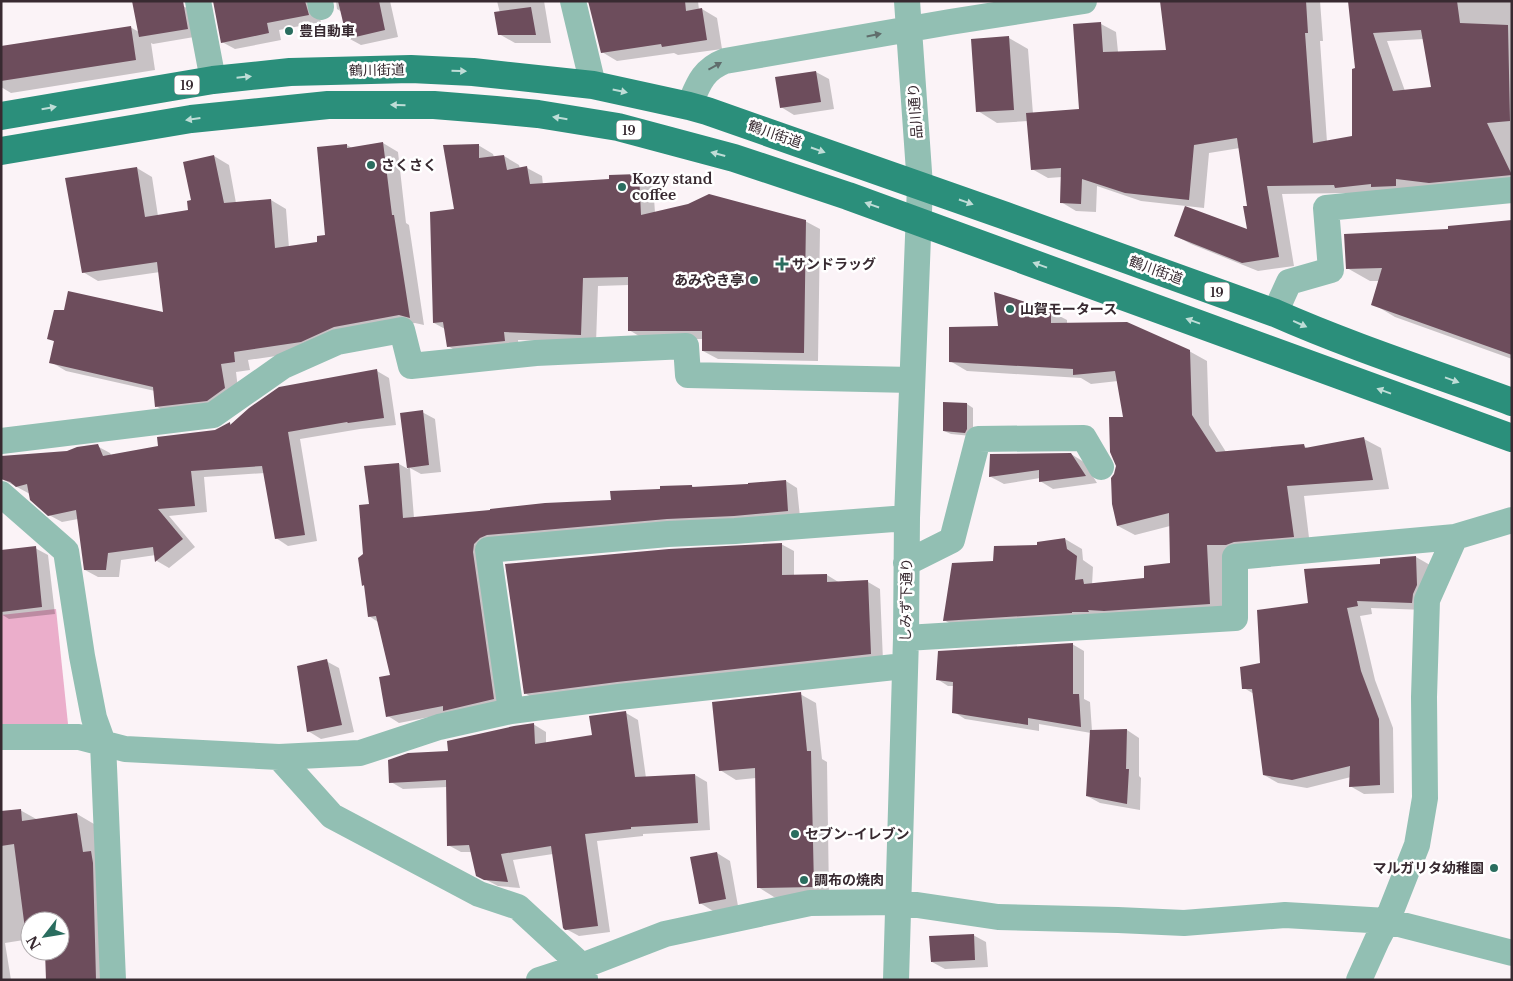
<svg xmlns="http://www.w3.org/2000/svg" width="1513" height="981" font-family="'Libre Baskerville','Noto Sans JP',serif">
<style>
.green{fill:#ebaecb}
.shadow{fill:#0003;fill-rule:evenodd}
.building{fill:#6d4d5c;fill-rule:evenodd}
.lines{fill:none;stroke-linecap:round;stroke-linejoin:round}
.minor{stroke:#92bfb3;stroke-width:26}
.major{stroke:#2b8f7b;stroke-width:28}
.oneway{fill:#606d6c}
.oneway2{fill:#bfddd7}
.poi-dot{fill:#2a6d5f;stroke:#fff;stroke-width:2}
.labels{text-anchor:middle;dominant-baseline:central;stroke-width:5;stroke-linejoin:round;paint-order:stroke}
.shield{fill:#fff;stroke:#746a6f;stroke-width:1}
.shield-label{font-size:12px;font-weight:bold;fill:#382a31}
.poi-label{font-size:14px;font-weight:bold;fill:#382a31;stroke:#fff;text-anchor:start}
.street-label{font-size:14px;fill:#382a31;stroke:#fff}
</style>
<rect width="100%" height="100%" fill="#fbf3f7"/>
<!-- green -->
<path class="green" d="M56 609 68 724 1 726V615Z"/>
<!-- shadow -->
<path class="shadow" d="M215 1H320L318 12 321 22 279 30 281 40 235 49 222 42Z
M336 1H390L398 37 361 45 348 38 342 12 337 9Z
M497 1H544L551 43H515L499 34 500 13Z
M590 1H698L699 10 702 9 717 18 722 49 678 55 674 53 617 61 602 52Z
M1161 1H1320L1323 41H1320L1327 142 1354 137 1357 69 1349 1H1512V185L1351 196 1346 193 1282 194 1294 266 1258 271 1191 244 1176 236 1248 231 1249 207 1240 148 1209 153 1204 208 1141 201 1097 186 1096 212 1076 211 1061 202 1062 177 1048 178 1032 169 1028 121 997 123 978 111 1009 38 1028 49 1033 114 1081 110 1101 24 1116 32 1118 52 1168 51ZM1424 39 1432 88 1405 91 1387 41Z
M183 6 196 13 200 36 153 44 151 43 155 70 11 93 1 87V47L130 27 139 32Z
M816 72 829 79 834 109 794 115 781 107 776 78Z
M383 143 398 152 406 223 409 225 424 325 415 323 350 335 317 350 248 360 250 370 236 372 239 397 171 415 156 406 155 391 66 371 51 362 55 342 49 338 165 314 160 272 98 281 83 272 137 168 152 177 158 216 189 211 214 156 229 165 236 203 271 200 286 209 289 248 319 243 327 236 347 145 352 148Z
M478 145 493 154 494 157 504 156 519 165 520 169 527 168 542 176 543 185 611 180 638 175 653 183 655 213 805 221 820 229 818 361 718 359 703 351V339H644L629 330V285L598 286 596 343 518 340 519 349 463 355 448 346 445 329 434 323 456 210Z
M1512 222V359L1395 317 1373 304 1379 281H1370L1347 268 1449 230Z
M1050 311 1067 320V324L1189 351 1207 361 1209 425 1226 452 1304 446 1309 449 1364 439 1381 448 1389 489 1304 496 1310 546 1251 551 1227 614 961 630 944 620 994 562 1038 546 1065 539 1082 549 1083 560 1093 567 1092 585 1145 579 1172 564 1170 526 1135 535 1118 526 1115 475 1124 418 1118 381 1091 384 1081 378 967 371 950 361 999 327Z
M377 371 389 378 396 425 360 429 300 439 317 541 288 546 276 538 265 473 204 477 207 512 169 516 195 547 169 568 157 561 156 555 121 560 119 577H98L85 570 78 519 62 522 49 515 30 494 2 479 67 452 97 446 110 453 111 455 159 448 215 431 230 423 232 425Z
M967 404 973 408V433L971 436 951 434 944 431Z
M422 412 435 419 441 472 421 474 410 468 414 518 612 501 662 490 692 486 695 488 786 481 797 488 800 517 499 541 506 706 450 713 399 723 388 716 391 676 378 622 369 616 366 587 363 585 364 555 370 505 399 464 408 469 401 414Z
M1071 454 1084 462 1097 483 1053 489 1040 481V478L1004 484 991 477Z
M781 544 794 551V576L827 575 840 583 868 582 880 589 883 661 537 701 525 693Z
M35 548 48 555 55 614 9 619 1 614V551Z
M1416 557 1430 565 1426 610 1371 608 1372 614 1360 616 1375 680 1393 728 1394 793 1364 794 1350 786 1351 777 1307 788 1278 783 1264 775 1254 694 1244 688 1310 604 1382 566V560Z
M1072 644 1084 651V699L1090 702 1092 731 1127 730 1139 738V776L1141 778 1140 810 1100 803 1087 796 1091 733 1039 724V731L965 719 954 712V686H948L937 679Z
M326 661 339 668 354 732 321 739 308 731Z
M800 694 816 703 822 759 827 762 829 896 774 897 758 887 756 778 736 780 720 770Z
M626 713 638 720 646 778 695 775 707 782 710 830 643 834V836L597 841 610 932 579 936 566 929 553 854 513 860 520 888 498 886 477 875 472 852H461L448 845 447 787 403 789 391 782 449 752 533 724 546 732V744L593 736Z
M20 810 38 820 77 814 94 824 112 980H47L46 951H60V921H30V939L5 943 11 980H1V812Z
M717 853 730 861 738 906 713 911 700 903Z
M973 935 986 942 988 967 945 969 932 962Z"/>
<!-- building -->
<path class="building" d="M132 1H183L188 29 139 37Z
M213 1H305L309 15 267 23 269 33 221 43Z
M338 1H379L385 30 347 39Z
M588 1H685L686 11 702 8 707 40 662 47 661 44 601 53Z
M1160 1H1306L1308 33H1305L1313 143 1352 136V69L1355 68 1348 1H1457L1460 23 1508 25 1510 121 1487 123 1512 175 1429 183 1396 179V186L1371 187V184L1335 188 1334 185 1267 186 1279 257 1242 263 1174 236 1185 206 1247 229 1243 206H1247L1237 138 1194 145 1189 200 1125 193 1082 179 1081 204 1060 203 1061 168 1031 170 1026 113 1079 109 1073 24 1101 22 1103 52 1166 50ZM1421 30 1431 87 1393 91 1373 33Z
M531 7 536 35H498L494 12Z
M131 26 136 60 1 81V46Z
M1009 36 1014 110 976 112 971 39Z
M816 71 821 102 780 108 775 77Z
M383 142 392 215H394L410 318 399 315 334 327 301 342 234 352 235 362 221 364 225 388 207 401 155 407 153 387 49 363 54 341 47 339 54 310H64L68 291 163 312 157 262 82 273 65 178 137 167 145 217 188 210 187 201 191 200 183 162 214 155 224 203 271 199 275 248 317 242V236L325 235 317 147 347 144V148Z
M479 144V158L504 155 507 170 527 166 530 184 609 179V175L639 174 641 215 688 204 709 194 806 220 804 353 702 351V331H628V277L583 278 581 335 504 332 505 341 447 347 443 322 433 323 430 212 454 209 443 145Z
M1512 220V355L1371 305 1382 268 1346 269 1344 234 1448 229V226Z
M994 292 1051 310V323L1127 322 1190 350 1192 415 1216 452 1304 444 1305 448 1364 437 1373 480 1287 486 1294 537 1234 542 1226 545H1207L1210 604 1104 611 1088 610 1089 612H1072V613L943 621 952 563 993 561 994 546 1037 545V542L1065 538 1067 549 1077 556 1075 580 1083 579 1084 584 1144 578V566L1170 563 1169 513 1117 526 1112 504 1111 478 1114 474 1116 466 1110 452 1109 417H1123L1115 371 1073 375V369L949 362V327L998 326Z
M377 369 384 418 348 423 347 422 288 432 305 535 275 539 262 466 191 471 195 506 158 509 183 539 155 562 153 547 108 553 106 570H84L76 510 48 516 30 500 27 484 16 487 10 482 1 479V456L67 451 77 447 98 444 103 456 158 446 157 437 215 430 230 422V425L249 408 279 387Z
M943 402 967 403V429L965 433 943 431Z
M423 410 429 465 407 468 400 413Z
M1071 453 1086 476 1039 482V470L989 477 990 454Z
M399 463 403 518 490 510V509L545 503 611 500 610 491 660 489V486L692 485V487L748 484V483L786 480 788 511 734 516 667 519 487 535 480 538 474 544 473 552 494 699 443 711V706L386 717 379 677 390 675 376 616 368 617 364 585 362 586 358 558 363 554 359 505 369 504 364 466Z
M782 543V575L827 574V582L868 580 871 654 617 682 524 694 505 564 669 549Z
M36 546 42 607 1 612V550Z
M1416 556 1417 585 1413 594 1412 603 1357 601 1358 606 1347 608 1361 671 1379 719 1380 785 1349 787 1350 766 1292 780 1263 775 1252 689H1242L1240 667 1260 663 1257 610 1308 603 1304 569 1380 564V559Z
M1073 643V694H1079L1081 727 1028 718V725L952 713 953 682 936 680 938 651Z
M327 659 342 725 307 732 297 666Z
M801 692 807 751H811L814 887 757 888 755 768 719 771 712 702Z
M626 711 635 777 695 774 698 823 631 827V829L585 834 598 926 565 930 563 928 551 846 501 854 508 882 484 880 476 876 469 845 447 846 446 780 389 783 388 760 408 753 448 751 447 741 514 726 534 723 535 744 592 735 589 716Z
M1127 729 1126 769H1129L1127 804 1086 796 1090 730Z
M21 809 22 821 77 813 83 852 91 851 93 863 96 980H46L45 951H60V921H30V928L25 929 14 844 1 846V811Z
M717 852 726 899 699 904 690 857Z
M974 934 975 960 931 962 929 936Z"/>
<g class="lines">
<!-- minor -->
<path class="minor" d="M198 1 213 80
M320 1 321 7
M573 1 593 85
M689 106C698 85 702 70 725 61L950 22 1084 1
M1275 313 1289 282 1331 270 1326 208 1512 190
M1 441 213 415 283 366 337 342 402 330 411 366 536 353 686 346 688 375 912 380
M1 494 66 551 82 656 94 718 103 743 113 980
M906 563 952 540 978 439 1084 438 1101 467
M906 638 1235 618V557L1455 537 1512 520
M511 711 488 550 668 534 735 531 907 518
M1 737H79L125 749 279 757 360 753 439 727 511 711 619 697 904 666
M279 757 332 816 479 894 518 907 582 966 585 979
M539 980 582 966 665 934 810 903 897 902 998 917 1118 920 1184 923 1285 915 1387 921 1512 953
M896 980 906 638 907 518 920 186 907 1
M1359 980 1377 940 1387 921 1417 845 1425 798 1424 697 1427 600 1455 537"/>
<!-- major -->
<path class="major" d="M1 116 213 80 290 72 411 69 473 72 593 85 689 106 707 111 1006 216 1275 313C1352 347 1433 373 1512 402
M1 151 191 119 328 105H434L496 110 538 114 618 127 734 158 848 196 1512 438"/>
</g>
<!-- one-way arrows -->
<defs><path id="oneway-solid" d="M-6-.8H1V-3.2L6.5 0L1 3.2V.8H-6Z" transform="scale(1.25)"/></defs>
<g class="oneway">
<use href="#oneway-solid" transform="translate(874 35) rotate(-11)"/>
<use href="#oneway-solid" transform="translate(715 66) rotate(-29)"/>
</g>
<g class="oneway2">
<use href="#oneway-solid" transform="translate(459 71) rotate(2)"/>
<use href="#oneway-solid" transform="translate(244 77) rotate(-6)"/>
<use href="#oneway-solid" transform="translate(620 91) rotate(12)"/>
<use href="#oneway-solid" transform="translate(398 105) rotate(-179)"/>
<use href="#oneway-solid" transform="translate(49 108) rotate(-10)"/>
<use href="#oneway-solid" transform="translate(560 118) rotate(-171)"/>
<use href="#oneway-solid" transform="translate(193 119) rotate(172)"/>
<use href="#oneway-solid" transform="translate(818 150) rotate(19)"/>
<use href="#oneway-solid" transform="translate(718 154) rotate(-165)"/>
<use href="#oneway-solid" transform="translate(966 202) rotate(19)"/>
<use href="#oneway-solid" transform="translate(872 205) rotate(-161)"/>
<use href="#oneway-solid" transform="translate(1040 265) rotate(-160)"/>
<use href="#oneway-solid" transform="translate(1193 321) rotate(-160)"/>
<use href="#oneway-solid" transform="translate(1300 324) rotate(24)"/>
<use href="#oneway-solid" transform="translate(1452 380) rotate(20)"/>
<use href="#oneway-solid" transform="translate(1384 391) rotate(-160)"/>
</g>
<!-- markers -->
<g class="poi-dot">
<circle cx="289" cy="31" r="5"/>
<circle cx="371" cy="165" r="5"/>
<circle cx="622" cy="187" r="5"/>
<path d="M779.5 256.5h5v5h5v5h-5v5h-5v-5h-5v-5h5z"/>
<circle cx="754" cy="280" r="5"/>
<circle cx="1010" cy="309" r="5"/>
<circle cx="795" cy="834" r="5"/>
<circle cx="1494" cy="868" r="5"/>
<circle cx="804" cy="880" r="5"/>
</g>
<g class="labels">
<!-- shield labels -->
<g class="shield">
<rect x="174.5" y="75.5" width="25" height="19" rx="4"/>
<rect x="616.5" y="120.5" width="25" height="19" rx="4"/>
<rect x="1204.5" y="282.5" width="25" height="19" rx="4"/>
</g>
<g class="shield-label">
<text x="187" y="85">19</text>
<text x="629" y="130">19</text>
<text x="1217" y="292">19</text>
</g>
<!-- poi labels -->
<g class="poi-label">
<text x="299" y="31">豊自動車</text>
<text x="381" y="165">さくさく</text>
<text x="632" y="179">Kozy stand<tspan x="632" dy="16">coffee</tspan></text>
<text x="792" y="264">サンドラッグ</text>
<text x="744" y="280" text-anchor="end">あみやき亭</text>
<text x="1020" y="309">山賀モータース</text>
<text x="805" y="834">セブン-イレブン</text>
<text x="1484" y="868" text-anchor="end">マルガリタ幼稚園</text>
<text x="814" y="880">調布の焼肉</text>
</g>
<!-- street labels -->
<g class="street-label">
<text transform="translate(377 70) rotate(-1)">鶴川街道</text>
<text transform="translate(915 111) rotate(-94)">品川通り</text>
<text transform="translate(775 134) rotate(19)">鶴川街道</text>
<text transform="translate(1156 270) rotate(20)">鶴川街道</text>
<text transform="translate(906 600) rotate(-89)">しみず下通り</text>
</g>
</g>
<!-- border -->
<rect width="1513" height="981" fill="none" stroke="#382a31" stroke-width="5"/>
<!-- north arrow -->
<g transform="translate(45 936) rotate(239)"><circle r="24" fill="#ffffff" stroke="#afaaad"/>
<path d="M0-4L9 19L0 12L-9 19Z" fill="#2a6d5f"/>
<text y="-8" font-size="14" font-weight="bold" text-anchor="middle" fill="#382a31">N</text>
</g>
</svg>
